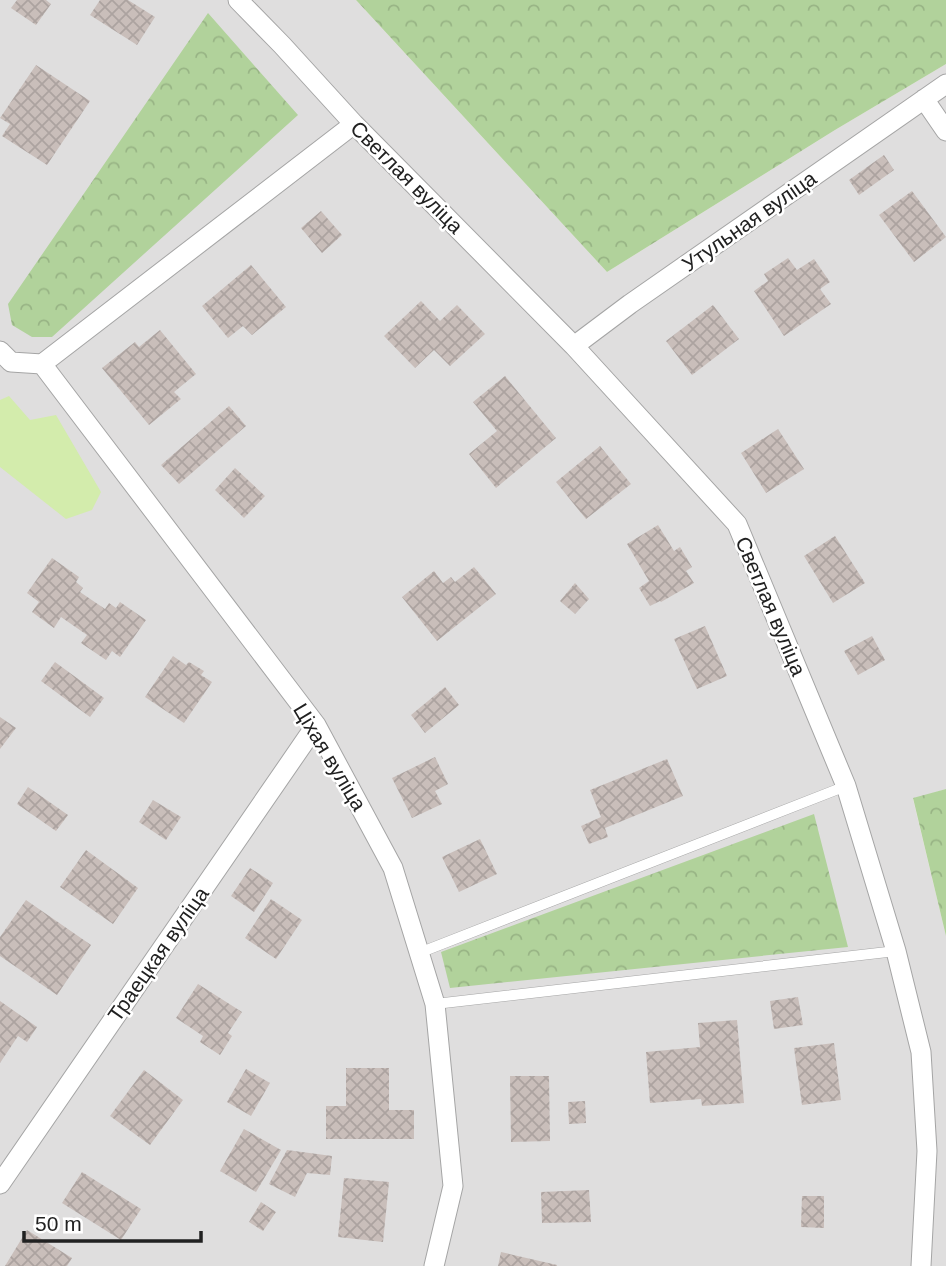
<svg xmlns="http://www.w3.org/2000/svg" width="946" height="1266" font-family="Helvetica,sans-serif">
<style>
.residential{fill:#dfdede}
.grass{fill:#d3ecac}
.forest{fill:url(#forest-crowns)}
.building{fill:url(#building-cross-hatch)}
.lines{fill:none;stroke-linecap:round;stroke-linejoin:round}
.service-casing{stroke:#a5a5a5;stroke-width:11}
.minor-casing{stroke:#a5a5a5;stroke-width:21}
.service{stroke:#fff;stroke-width:10}
.minor{stroke:#fff;stroke-width:19}
.labels{text-anchor:middle;dominant-baseline:central;stroke-width:5;stroke-linejoin:round;paint-order:stroke}
.street-label{font-size:21px;fill:#212121;stroke:#fff}
</style>
<defs>
<pattern id="forest-crowns" width="20" height="18" patternUnits="userSpaceOnUse" patternTransform="scale(1.75)"><rect width="20" height="18" fill="#b1d29b"/><path d="M2 6a3 3 0 1 1 6 0M12 15a3 3 0 1 1 6 0" fill="none" stroke="#98b485"/></pattern>
<pattern id="building-cross-hatch" width="8" height="8" patternUnits="userSpaceOnUse" patternTransform="scale(1.75)"><rect width="8" height="8" fill="#c9beba"/><path d="M0 0l8 8M0 8l8-8" fill="none" stroke="#aca3a0"/></pattern>
</defs>
<rect width="100%" height="100%" fill="#f1ede7"/>
<!-- residential -->
<path class="residential" d="M0 0H356L607 272 835 130 946 64V789L913 799 946 936V1266H0Z"/>
<!-- grass -->
<path class="grass" d="M9 396 30 420 56 415 101 492 92 510 66 519 0 467V400Z"/>
<!-- forest -->
<path class="forest" d="M356 0H946V64L835 130 607 272Z
M208 13 298 115 52 337H32L12 325 8 304Z
M946 789V936L913 798Z
M814 814 848 947 450 988 441 952Z"/>
<!-- building -->
<path class="building" d="M17 0H46L51 4 36 25 11 8Z
M100 0H128L155 17 137 45 90 15Z
M36 65 90 101 47 165 2 136 10 124 0 118Z
M884 155 894 170 859 195 849 180Z
M912 191 946 237 914 262 879 215Z
M321 211 342 235 322 253 301 228Z
M788 258 797 270 814 259 830 282 820 289 831 304 784 336 754 291 768 281 764 274Z
M251 265 286 307 252 335 243 326 228 338 202 306Z
M421 301 440 321 457 305 485 334 450 366 434 350 415 368 384 336Z
M713 305 739 339 692 375 666 341Z
M160 330 196 374 174 392 181 399 149 425 102 368 135 342 139 347Z
M505 376 556 438 496 488 469 454 497 431 473 402Z
M229 406 246 426 179 484 161 465Z
M778 429 804 469 766 493 741 453Z
M600 446 631 484 586 519 556 482Z
M235 468 265 496 244 518 215 490Z
M658 525 674 551 680 547 692 567 686 571 694 583 661 602 660 601 650 606 639 588 649 581 627 544Z
M835 536 865 583 833 603 804 556Z
M52 558 79 577 76 582 83 588 80 592 105 609 109 603 116 608 120 602 146 620 120 657 112 651 106 660 81 643 87 635 61 617 54 628 32 612 39 602 27 593Z
M474 567 496 594 437 641 402 597 434 571 443 583 451 577 455 582Z
M575 583 589 599 575 614 560 601Z
M705 626 727 676 697 689 674 639Z
M872 636 885 660 858 675 844 651Z
M173 656 186 665 189 662 204 671 201 675 212 682 184 723 145 697Z
M55 662 104 698 90 717 41 681Z
M445 687 459 705 425 733 411 715Z
M0 717 16 728 0 749Z
M435 757 448 784 435 791 442 804 412 818 392 778Z
M667 759 683 796 605 828 608 837 589 844 581 826 601 817 590 790Z
M28 787 68 815 56 831 17 804Z
M153 800 181 817 166 840 139 822Z
M480 839 497 874 459 892 442 857Z
M86 850 138 888 113 924 60 887Z
M250 868 273 883 254 912 231 896Z
M271 899 302 920 276 959 245 938Z
M26 900 91 945 57 995 0 956V937Z
M198 984 242 1012 228 1033 232 1036 220 1055 200 1042 203 1036 176 1018Z
M798 997 803 1025 774 1029 770 1001Z
M0 1001 37 1027 27 1042 18 1036 0 1063Z
M737 1020 744 1103 702 1106 701 1099 650 1103 646 1052 700 1047 698 1023Z
M834 1043 841 1100 802 1105 794 1048Z
M346 1068H389V1110H414V1139H326V1106H346Z
M246 1069 270 1083 251 1116 227 1102Z
M144 1070 183 1100 150 1145 110 1116Z
M510 1076H549L550 1141 511 1142Z
M585 1101 586 1123 569 1124 568 1102Z
M244 1129 281 1150 256 1192 220 1171Z
M287 1150 332 1156 330 1175 307 1173 295 1197 269 1184Z
M82 1172 141 1209 121 1240 62 1203Z
M344 1178 389 1182 383 1242 338 1237Z
M589 1190 591 1222 542 1223 541 1192Z
M802 1196H824V1228L801 1227Z
M261 1202 276 1212 263 1231 249 1222Z
M27 1230 72 1258 67 1266H5Z
M501 1252 557 1265V1266H498Z"/>
<g class="lines">
<!-- service casing -->
<g class="service-casing">
<path id="service" d="M419 953 846 786
M435 1004 896 951"/>
</g>
<!-- minor casing -->
<g class="minor-casing">
<path id="minor" d="M238 0 282 45 354 124 574 346 737 524 846 786 896 951 921 1052 927 1151 921 1266
M924 99 946 131
M574 346 630 304 946 84
M0 351 11 362 42 364 316 725 393 868 435 1004 453 1186 434 1266
M42 364 354 124
M0 1184 316 725"/>
</g>
<!-- service -->
<use href="#service" class="service"/>
<!-- minor -->
<use href="#minor" class="minor"/>
</g>
<g class="labels">
<!-- street labels -->
<g class="street-label">
<text transform="translate(407 177) rotate(45)">Светлая вуліца</text>
<text transform="translate(749 221) rotate(-35)">Утульная вуліца</text>
<text transform="translate(771 606) rotate(67)">Светлая вуліца</text>
<text transform="translate(330 757) rotate(59)">Ціхая вуліца</text>
<text transform="translate(158 954) rotate(-55)">Траецкая вуліца</text>
</g>
</g>
<!-- scale -->
<path d="M24 1231v10h177v-10" fill="none" stroke="#212121" stroke-width="3.5"/>
<text x="35" y="1231" font-size="21" fill="#212121" stroke="#ffffff" stroke-width="5" paint-order="stroke">50 m</text>
</svg>
